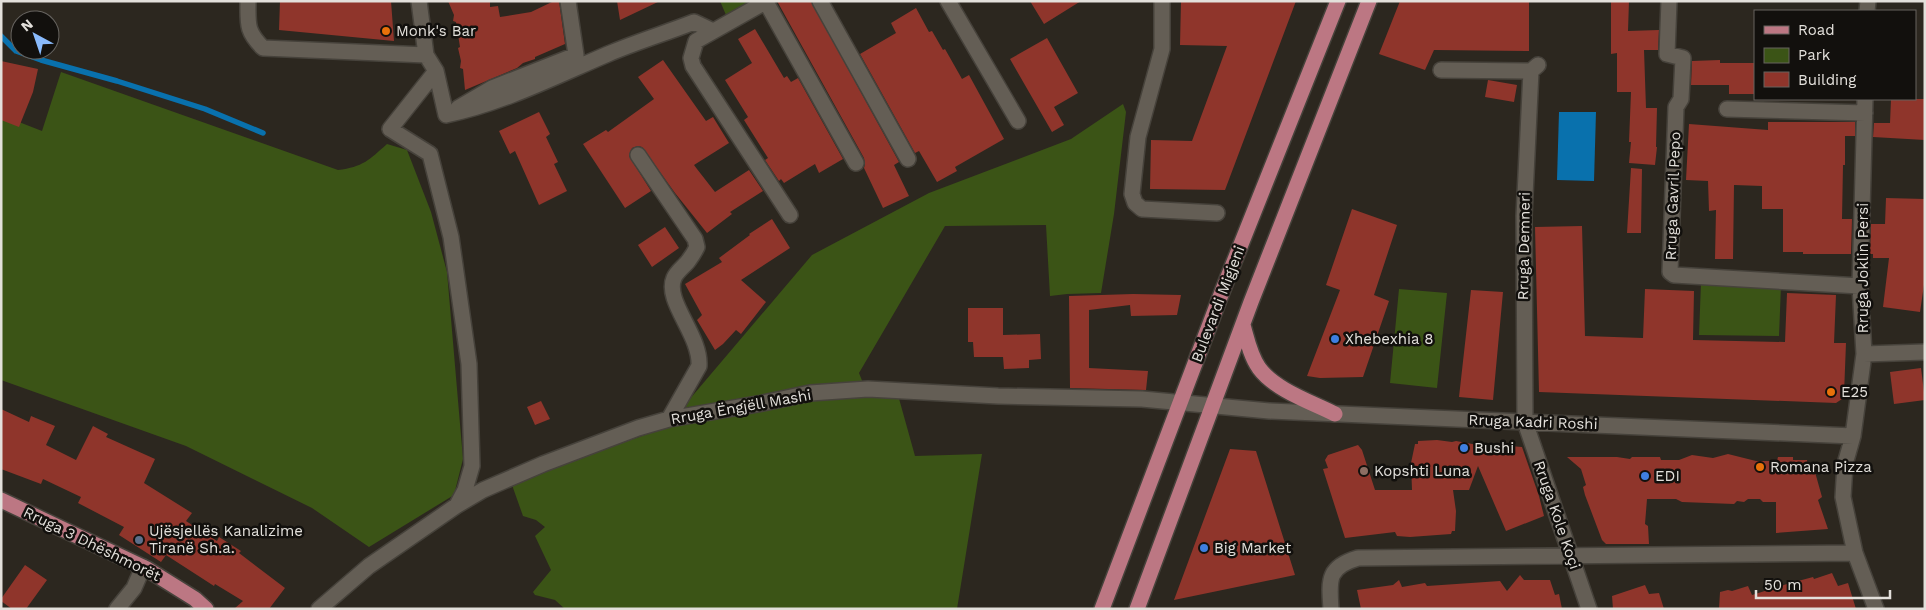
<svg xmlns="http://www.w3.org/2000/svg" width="1926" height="610" font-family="'Work Sans',sans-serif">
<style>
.green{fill:#3b5416}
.water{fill:#0971ad}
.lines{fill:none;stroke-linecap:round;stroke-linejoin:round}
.stream{stroke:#0971ad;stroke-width:5.5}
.building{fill:#8f352b}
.minor-casing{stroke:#46423b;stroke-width:18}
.major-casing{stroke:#46423b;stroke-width:18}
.minor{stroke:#645e55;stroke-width:15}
.major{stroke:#bc7783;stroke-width:15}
.food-dot{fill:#e8710a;stroke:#12100d;stroke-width:2}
.shop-dot{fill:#3f7fe0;stroke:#12100d;stroke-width:2}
.education-dot{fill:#8d6e63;stroke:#12100d;stroke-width:2}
.service-dot{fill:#5c6f8a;stroke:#12100d;stroke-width:2}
.labels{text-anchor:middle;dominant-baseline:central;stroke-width:5;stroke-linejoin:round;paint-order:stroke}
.poi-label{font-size:15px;fill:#e3e0db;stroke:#12100d;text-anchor:start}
.street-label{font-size:15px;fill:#e3e0db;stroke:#12100d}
</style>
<rect width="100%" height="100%" fill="#2c271f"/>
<!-- green -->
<path class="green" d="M720 1H753L726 15Z
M61 72 338 170C363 167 369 160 387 144L407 150 431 212 447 272 463 459 454 495 369 547 312 508 186 446 1 380V115L42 131Z
M1123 104 1126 112 1114 214 1101 293 1067 294 1050 296 1046 225 945 226 859 373 863 383 683 412V407L812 255 929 193 1071 139Z
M1701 283 1781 286 1779 336 1699 335Z
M1399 289 1447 293 1437 388 1390 383Z
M898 395 915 456 982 454 957 609H565L555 600 535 595 533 592 551 570 535 536 545 527 536 520 523 516 512 485 573 460 685 421 828 397Z"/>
<!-- water -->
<path class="water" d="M1559 112H1596L1594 181 1557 180Z"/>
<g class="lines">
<!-- stream -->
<path class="stream" d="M1 36 16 51 41 60 117 81 205 109 263 133"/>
</g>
<!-- building -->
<path class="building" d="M280 1H391L394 41 279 30Z
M448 1H490V7L498 6 500 17 531 12 554 1H559L565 44 535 57V59L523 63 517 68 465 90 463 69 460 68 461 61 458 48 460 47 456 22 453 21 454 15Z
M617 1H660L620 20Z
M777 1H811L899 162 894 165 909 196 883 208 864 168 865 164 864 158Z
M1030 1H1081L1044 24Z
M1181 1H1296L1225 190 1150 189 1151 140 1192 141 1227 46 1180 45Z
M1400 1 1529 2V51L1434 50 1425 70 1379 54Z
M1611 1H1629L1628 31 1659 30 1658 50H1644L1646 108H1657L1656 147H1657L1655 165 1629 163 1631 142H1629L1631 92H1617V53L1611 54Z
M916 8 929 32 932 31 943 50 945 49 962 79 969 75 1004 139 955 167 957 171 937 182 919 151 915 153 860 54 896 33 891 23Z
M755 29 784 78 787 76 791 82 798 78 843 159 819 173 815 164 784 183 781 179 779 181 765 160 768 158 744 120 748 117 725 80 752 63 738 39Z
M1047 38 1078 93 1054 107 1064 125 1052 132 1010 59Z
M663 60 706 121 713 117 729 143 694 165 697 169 715 192 749 170 763 191 730 212 732 214 707 233 675 193 642 147 638 146 632 148 629 156 651 191 625 208 583 144 606 130 608 132 654 99 638 77Z
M1720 60V63H1754V94H1729V85H1691L1692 61Z
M1 61 38 69 33 92 19 127 1 120Z
M1488 80 1517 85 1514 102 1485 97Z
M1891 99H1925V140L1873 137 1874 123H1890Z
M539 112 550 134 546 137 558 162 554 164 567 191 539 205 515 151 510 154 499 131Z
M1768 122H1855V136H1845V165H1843L1842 219H1852L1851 254H1803V252H1783V209H1762V186L1734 185 1733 259H1715L1716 210 1709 211 1708 181 1686 180 1689 124 1768 130Z
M1631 168 1642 169 1641 233H1627Z
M1886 198 1925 199V278L1920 312 1883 307 1889 258H1873V254H1870L1871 224H1885Z
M1352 209 1397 225 1374 295 1389 301 1363 377 1320 378 1307 376 1340 290 1326 285Z
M772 219 790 248 741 280 766 302 741 334 736 330 723 344 715 350 697 320 702 315 685 284 722 262 719 258 750 235 749 234Z
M1582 226 1585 336 1643 338 1645 289 1694 291 1693 340 1785 342 1787 293 1836 295 1834 343H1846L1844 394 1842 399 1836 403 1539 392 1535 227Z
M665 227 679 248 652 267 638 245Z
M1471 290 1503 292 1493 400 1459 397Z
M1133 294 1181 295 1177 315 1131 316 1130 305 1089 310V368L1148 371 1146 390 1070 388 1069 296Z
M968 308H1003V335L1040 334 1041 359 1029 360V368L1004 369 1003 357H974L973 342H968Z
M1921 368 1925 400 1894 404 1890 372Z
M541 401 550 419 535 425 527 407Z
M1 409 29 422 31 416 55 426 46 445 76 460 93 426 108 434 106 437 155 459 144 483 192 513 186 521 217 541 219 537 241 551 239 553 285 588 269 609H234L243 601 215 584 214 586 166 555 161 562 119 535 124 527 78 503 81 497 43 479 41 484 1 469Z
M1437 440 1452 442 1456 441 1483 446 1484 444 1522 447 1539 496 1544 516 1506 531 1478 466 1469 490H1453L1456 511 1455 531H1452L1451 534 1410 537 1397 536 1395 532 1345 538 1323 469 1328 468 1325 460 1328 455 1358 445 1362 450 1375 490H1412L1411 463 1415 444H1418V441Z
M1230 449 1256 451 1295 575 1174 600Z
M1728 454 1756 461H1777L1778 457H1793V460H1807L1809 472H1815L1822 497 1818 500 1828 529 1776 533V502H1763L1760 499H1748L1744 502 1737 501 1734 504 1682 502 1676 499H1647L1645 524 1648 526 1649 544H1606L1602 540 1585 495 1583 487 1586 485 1581 469 1567 457H1617L1630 459 1632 457H1660L1661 460H1679L1692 455 1713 458Z
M25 565 47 580 26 609H12L1 601V599Z
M1832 573 1838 586 1848 583 1856 609H1719L1720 592 1728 590 1732 591 1748 586 1752 595 1787 584 1813 577 1814 579Z
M1520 575 1524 580H1550L1555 595 1559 594 1562 609H1361L1357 590 1393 585 1399 580 1402 587 1425 583 1427 586 1500 581 1507 591Z
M1645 585 1649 594 1659 593 1664 609H1613L1612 596Z"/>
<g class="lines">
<!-- minor casing -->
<g class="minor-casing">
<path id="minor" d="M248 1C248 24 246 31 263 48L426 55
M419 1 426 55 436 71 446 115
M767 1 696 41 691 58 693 66 790 215
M820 1 908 159
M948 1 1018 121
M1162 1V49L1138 137 1132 194 1135 203 1142 209 1217 213
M1669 1 1667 54 1683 58 1681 99 1676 107 1670 272 1674 275 1860 286
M766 2 856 163
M1867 11 1868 1
M1441 70 1531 71 1538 65
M436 71 390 129 430 154 451 237 469 364 472 466 465 490 457 505
M1531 71 1524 216 1525 422 1589 609
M1865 99 1860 286 1864 354 1853 436 1845 464 1843 497 1855 553 1876 609
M458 108 492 88 576 55 568 1
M1727 109 1865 113
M446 115C503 103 554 77 608 54 636 42 666 33 694 22L713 31
M638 155 695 239 697 247C695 251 692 256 689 260 685 266 677 271 674 278 664 301 701 335 699 366L669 419
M1864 354 1925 352
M117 609 134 588 143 567
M319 609 369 566 456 506 483 490 543 464 638 428 669 419 763 403 810 393 868 389 998 396 1142 399 1269 411 1853 436
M1331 609C1329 580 1327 567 1358 558L1855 553"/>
</g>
<!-- major casing -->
<g class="major-casing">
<path id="major" d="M1243 325C1247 339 1250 355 1259 368 1275 390 1311 402 1335 414
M1 500 147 569 195 599 206 609
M1102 609 1222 292 1338 1
M1137 609 1251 302 1369 1"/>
</g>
<!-- minor -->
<use href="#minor" class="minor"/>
<!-- major -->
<use href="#major" class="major"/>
</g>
<!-- markers -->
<g class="food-dot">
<circle cx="386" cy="31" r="5"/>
<circle cx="1831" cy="392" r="5"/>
<circle cx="1760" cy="467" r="5"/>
</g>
<g class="shop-dot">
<circle cx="1335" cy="339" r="5"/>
<circle cx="1464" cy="448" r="5"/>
<circle cx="1645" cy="476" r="5"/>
<circle cx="1204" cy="548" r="5"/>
</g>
<circle class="education-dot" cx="1364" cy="471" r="5"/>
<circle class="service-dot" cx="139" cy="540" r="5"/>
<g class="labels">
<!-- poi labels -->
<g class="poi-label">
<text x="396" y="31">Monk's Bar</text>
<text x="1345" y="339">Xhebexhia 8</text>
<text x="1841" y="392">E25</text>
<text x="1474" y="448">Bushi</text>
<text x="1770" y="467">Romana Pizza</text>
<text x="1374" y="471">Kopshti Luna</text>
<text x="1655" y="476">EDI</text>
<text x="149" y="531">Ujësjellës Kanalizime<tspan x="149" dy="17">Tiranë Sh.a.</tspan></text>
<text x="1214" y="548">Big Market</text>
</g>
<!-- street labels -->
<g class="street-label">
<text transform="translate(1673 196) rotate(-88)">Rruga Gavril Pepo</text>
<text transform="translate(1524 246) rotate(-89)">Rruga Demneri</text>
<text transform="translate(1863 268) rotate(-90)">Rruga Joklin Persi</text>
<text transform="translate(1218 304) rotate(-69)">Bulevardi Migjeni</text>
<text transform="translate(741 407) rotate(-10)">Rruga Ëngjëll Mashi</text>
<text transform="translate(1533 422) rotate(2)">Rruga Kadri Roshi</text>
<text transform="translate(1557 515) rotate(71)">Rruga Kole Koçi</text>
<text transform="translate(92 544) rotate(26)">Rruga 3 Dhëshmorët</text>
</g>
</g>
<!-- border -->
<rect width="1926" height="610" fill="none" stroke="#e3e0db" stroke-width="5"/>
<!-- legend -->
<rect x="1754" y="10" width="162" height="90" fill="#12100d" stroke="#66635f"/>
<rect x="1764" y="26" width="25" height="8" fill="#bc7783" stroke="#66635f"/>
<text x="1798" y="35" font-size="15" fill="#e3e0db">Road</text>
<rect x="1764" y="48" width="25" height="15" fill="#3b5416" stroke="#66635f"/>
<text x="1798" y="60" font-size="15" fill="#e3e0db">Park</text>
<rect x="1764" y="72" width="25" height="15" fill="#8f352b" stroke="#66635f"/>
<text x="1798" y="85" font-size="15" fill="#e3e0db">Building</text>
<!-- north arrow -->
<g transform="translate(35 35) rotate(320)"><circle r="24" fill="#12100d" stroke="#66635f"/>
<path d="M0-4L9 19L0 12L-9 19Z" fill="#89bafc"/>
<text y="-8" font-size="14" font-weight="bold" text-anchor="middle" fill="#e3e0db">N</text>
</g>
<!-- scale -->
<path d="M1756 590v8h134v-8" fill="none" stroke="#e3e0db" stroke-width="2.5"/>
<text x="1764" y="590" font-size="15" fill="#e3e0db" stroke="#12100d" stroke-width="4" paint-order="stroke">50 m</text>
</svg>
